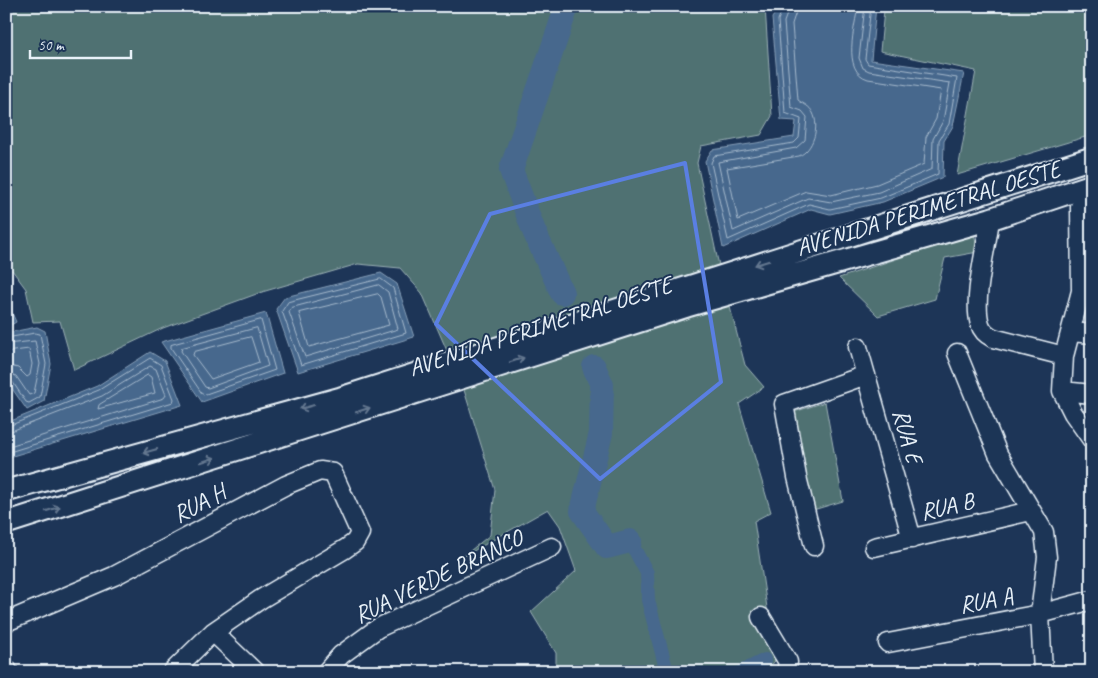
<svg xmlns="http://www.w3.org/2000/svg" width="1098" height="678" font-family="Caveat,sans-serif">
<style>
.green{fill:#4f7172;stroke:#9cb1b5}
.water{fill:#46688d;stroke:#879fb8}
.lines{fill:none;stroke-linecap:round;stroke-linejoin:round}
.shore{stroke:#a7bacd;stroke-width:1}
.canal{stroke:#46688d;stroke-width:14}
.river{stroke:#46688d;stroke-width:24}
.minor-casing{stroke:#e8f1f8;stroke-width:21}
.major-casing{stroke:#e8f1f8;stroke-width:25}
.minor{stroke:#1d3557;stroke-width:18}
.major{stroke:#1d3557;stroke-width:21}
.oneway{stroke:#64778f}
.marked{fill:none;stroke:#5a7fe2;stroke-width:4;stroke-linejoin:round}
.labels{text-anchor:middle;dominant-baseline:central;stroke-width:4;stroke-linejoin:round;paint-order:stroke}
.street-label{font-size:24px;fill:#e8f1f8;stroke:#1d3557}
</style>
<rect width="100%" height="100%" fill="#1d3557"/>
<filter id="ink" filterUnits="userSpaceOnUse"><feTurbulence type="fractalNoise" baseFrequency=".02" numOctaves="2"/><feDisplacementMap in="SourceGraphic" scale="10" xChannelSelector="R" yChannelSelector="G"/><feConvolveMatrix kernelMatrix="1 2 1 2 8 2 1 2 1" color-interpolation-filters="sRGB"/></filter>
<g filter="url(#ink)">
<!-- green -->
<path class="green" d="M6 6H765L772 116 761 135 701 146 697 163 717 257 745 365 764 387 739 404 771 512 754 521 775 661 765 672H556V653L531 612 576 571 560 526 548 509 461 558 490 535 495 490 464 390 422 293 400 268 358 264 262 292 163 328 74 370 60 321 33 322 26 289 12 270 6 272Z
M922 6H1092V135L957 175 976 71 880 51 884 10Z
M974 233 978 252 945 258 935 299 878 316 839 278Z
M825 402 843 501 813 510 794 412Z"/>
<!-- water -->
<path class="water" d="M780 6H876L871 60 964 73 953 126 944 141 943 177 883 202 830 214 811 209 723 248 705 161 712 150 794 137 796 121 781 120 772 18Z
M381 273 397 284 414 337 298 372 276 309 285 297Z
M6 299 16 322 6 328Z
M266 313 283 373 202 402 161 342Z
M37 327 45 331 51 364 44 401 27 410 6 380V333Z
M150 352 165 361 182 405 6 458V423L97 386Z"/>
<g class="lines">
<!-- shore -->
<path class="shore" d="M784 6 778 20 785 113 801 119 799 138 794 143 714 156 711 163 728 240 809 204 830 209 881 198 938 174 939 140 949 124 957 78 868 64 865 59 871 6
M790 6 784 22 791 107 802 111 807 117 805 140 796 148 718 162 733 231 808 198 831 202 879 192 932 169 933 139 943 121 950 83 869 71 863 68 859 58 865 6
M798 6 792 24 798 100C803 104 810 106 813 113 820 127 813 150 799 156L727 168 738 220 806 191 831 195 877 184 924 164 926 137 936 119 941 90 868 79C841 71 855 27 858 6
M381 279 393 288 406 333 301 365 282 311 288 302Z
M379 285 388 292 398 329 305 357 289 312 291 308Z
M378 294 381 297 389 325 309 347 299 313Z
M261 320 275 370 203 395 171 348V345Z
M257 328 268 366 208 388 205 387 181 351 182 348Z
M251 337 259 362 211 379 193 355 194 352Z
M6 338 35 333 40 334 46 364 40 397 29 403 26 402 12 381 6 379
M6 344 35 341 40 364 34 393 29 395 16 376 6 372
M6 352 29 349 32 364 30 375 27 377 18 368 6 365
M148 375 151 377 155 393 98 409 99 405Z
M6 427 99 390 150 358 161 365 174 399 173 402 6 453
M6 433 102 396 150 366 156 369 166 395 164 398 6 447"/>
<!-- canal -->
<path class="canal" d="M630 541 647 573 648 600 667 672
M741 672 765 660"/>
<!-- river -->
<path class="river" d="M562 293 534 231 511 170 567 6
M594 367 602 385 601 433 582 511 607 547 630 541"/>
<!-- minor casing -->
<g class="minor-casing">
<path id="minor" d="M1092 199H1087L1080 207 1081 291 1064 356 1062 391 1073 413 1092 440
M990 219C987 246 972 299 980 324 982 331 987 335 993 338L1064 356
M1072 332 1092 334
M858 347 912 539
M957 353 998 454 1044 532 1047 557 1040 614 1043 672
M1062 391 1092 394
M814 546 797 477 784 404 866 375
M874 547 1031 511
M761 617 788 662 786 672
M6 622 114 576 286 485 320 471 333 473 360 533 355 542 345 549 261 599 213 632 172 672
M213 632 255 672
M888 643 1040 614 1092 600
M6 669 9 672
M326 672 341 655 378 628 552 547"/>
</g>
<!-- major casing -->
<g class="major-casing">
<path id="major" d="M6 491 341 398 1092 158
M6 523 687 306 990 219 1092 185"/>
</g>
<!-- minor -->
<use href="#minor" class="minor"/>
<!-- major -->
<use href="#major" class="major"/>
</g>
<!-- one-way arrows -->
<defs><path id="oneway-shaft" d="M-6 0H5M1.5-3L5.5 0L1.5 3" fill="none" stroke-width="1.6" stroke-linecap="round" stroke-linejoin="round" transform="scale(1.25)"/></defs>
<g class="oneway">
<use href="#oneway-shaft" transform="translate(762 263) rotate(163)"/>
<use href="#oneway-shaft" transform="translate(517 360) rotate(-18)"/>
<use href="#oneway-shaft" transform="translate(307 407) rotate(164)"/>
<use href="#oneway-shaft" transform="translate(363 410) rotate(-18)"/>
<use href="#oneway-shaft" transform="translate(150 451) rotate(164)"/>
<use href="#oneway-shaft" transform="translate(208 460) rotate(-18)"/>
<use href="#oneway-shaft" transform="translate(53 509) rotate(-18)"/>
</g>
</g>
<!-- marked area -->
<path class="marked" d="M685 163 721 382 600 479 436 324 490 214Z"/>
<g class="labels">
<!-- street labels -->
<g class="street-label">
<text transform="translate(928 208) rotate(-17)">AVENIDA PERIMETRAL OESTE</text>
<text transform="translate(540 326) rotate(-18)">AVENIDA PERIMETRAL OESTE</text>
<text transform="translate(908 436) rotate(74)">RUA E</text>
<text transform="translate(199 503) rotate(-28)">RUA H</text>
<text transform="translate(947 506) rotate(-13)">RUA B</text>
<text transform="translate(438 576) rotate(-26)">RUA VERDE BRANCO</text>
<text transform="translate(986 600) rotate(-11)">RUA A</text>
</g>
</g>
<!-- margin -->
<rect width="1098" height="678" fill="none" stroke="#1d3557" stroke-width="25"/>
<rect x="12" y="12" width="1073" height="653" fill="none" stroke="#e8f1f8" stroke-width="2" filter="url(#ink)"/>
<!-- scale -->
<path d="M30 50v8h101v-8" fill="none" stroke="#e8f1f8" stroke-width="2.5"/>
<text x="38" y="50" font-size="15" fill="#e8f1f8" stroke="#1d3557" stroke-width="4" paint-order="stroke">50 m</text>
</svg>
